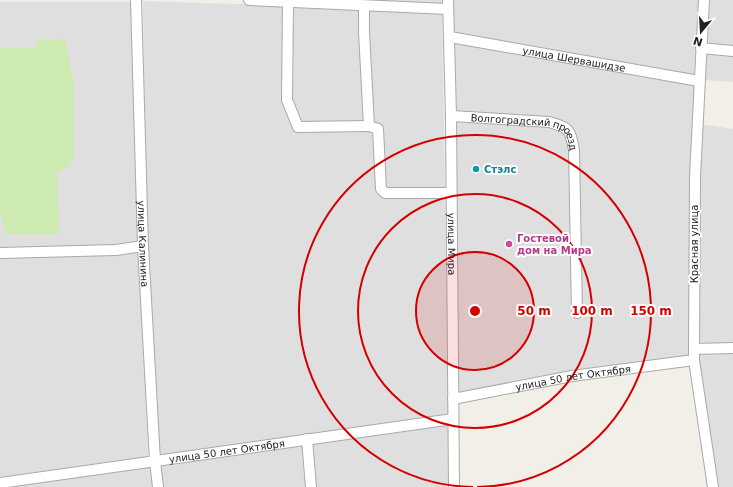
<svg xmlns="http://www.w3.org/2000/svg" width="733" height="487" font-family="'DejaVu Sans',sans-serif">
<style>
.residential{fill:#e0dfdf}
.garden{fill:#cdebb0}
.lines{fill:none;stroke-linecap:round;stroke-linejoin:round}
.minor-casing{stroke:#a9a9a9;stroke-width:12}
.minor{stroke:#fff;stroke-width:10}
.ring{fill:none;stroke:#d40000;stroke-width:2}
.culture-dot{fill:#0f9aa8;stroke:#fff;stroke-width:1.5}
.hotel-dot{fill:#d1479c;stroke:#fff;stroke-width:1.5}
.labels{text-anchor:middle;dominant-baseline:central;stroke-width:4;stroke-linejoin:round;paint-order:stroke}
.street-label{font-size:10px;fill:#222;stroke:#fff}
.culture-label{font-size:10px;font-weight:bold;fill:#0d838f;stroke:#fff;text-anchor:start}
.hotel-label{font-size:10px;font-weight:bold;fill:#b23c85;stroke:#fff;text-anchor:start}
.centre{fill:#d40000;stroke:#fff;stroke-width:2}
.ring-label{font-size:12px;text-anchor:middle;font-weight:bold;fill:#d40000;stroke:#fff;stroke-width:4;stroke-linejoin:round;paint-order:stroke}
</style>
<rect width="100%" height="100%" fill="#f2efe9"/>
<!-- residential -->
<path class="residential" d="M289 0H442V7Z
M453 0H700L694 76 453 33Z
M708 0H733V82L703 80Z
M143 1 442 11 449 417 160 456 146 231Z
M0 2H133L139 231 148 457 0 478Z
M455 41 696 83 689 274 690 355 572 372 458 395Z
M700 124 733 129V346H696Z
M698 350H733V487H716L697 371Z
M449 424V487H163L160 465Z
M152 467 154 487H7Z"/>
<!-- garden -->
<path class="garden" d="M65 39 74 84V154L70 166 57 172 59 234H5L3 221 0 215V48H36V40Z"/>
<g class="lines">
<!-- minor casing -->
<g class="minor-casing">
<g id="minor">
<path id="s1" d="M136 0 143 246 155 461 158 487"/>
<path d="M249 0 448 9"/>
<path id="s2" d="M448 0 451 116 454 487"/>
<path d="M704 0 695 177 694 349V360L713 487"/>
<path d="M288 1 287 100 298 127 369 126"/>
<path d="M364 6V32L369 126 378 129 381 189 385 193H451"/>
<path id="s3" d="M450 37 699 81"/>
<path d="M701 48 733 51"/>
<path id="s4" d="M451 116 549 122C570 128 570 129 574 150L577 313"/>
<path d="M0 253 116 250 143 246"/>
<path d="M694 349 733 348"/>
<path id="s5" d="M453 399 572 376 694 360"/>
<path d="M307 439 311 487"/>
<path id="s6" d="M0 483 453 419"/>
</g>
</g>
<!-- minor -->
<use href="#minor" class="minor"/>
</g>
<!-- distance rings -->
<circle cx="475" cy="311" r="59" fill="#d40000" fill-opacity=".12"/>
<g class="ring">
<circle cx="475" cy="311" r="59"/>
<circle cx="475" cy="311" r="117"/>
<path d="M473 487A176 176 0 1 1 477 487"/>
</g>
<!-- markers -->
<circle class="culture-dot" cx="476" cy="169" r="4"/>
<circle class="hotel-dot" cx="509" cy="244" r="4"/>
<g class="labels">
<!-- street labels -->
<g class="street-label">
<text stroke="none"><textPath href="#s3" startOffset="126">улица Шервашидзе</textPath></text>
<text stroke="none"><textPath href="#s4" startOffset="80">Волгоградский проезд</textPath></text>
<text stroke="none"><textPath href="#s2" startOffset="244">улица Мира</textPath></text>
<text stroke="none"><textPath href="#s1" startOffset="244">улица Калинина</textPath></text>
<text transform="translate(694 244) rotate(-90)">Красная улица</text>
<text stroke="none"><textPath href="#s5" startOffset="122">улица 50 лет Октября</textPath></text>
<text stroke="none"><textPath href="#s6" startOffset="229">улица 50 лет Октября</textPath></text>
</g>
<!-- culture labels -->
<g class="culture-label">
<text x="484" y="169">Стэлс</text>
</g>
<!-- hotel labels -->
<g class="hotel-label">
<text x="517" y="238">Гостевой<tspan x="517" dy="12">дом на Мира</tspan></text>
</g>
</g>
<circle cx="475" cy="311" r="6" class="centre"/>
<g class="ring-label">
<text x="534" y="315">50 m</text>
<text x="592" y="315">100 m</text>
<text x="651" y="315">150 m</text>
</g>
<!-- north arrow -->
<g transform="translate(701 32) rotate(198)" stroke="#ffffff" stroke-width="3" paint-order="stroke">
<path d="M0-3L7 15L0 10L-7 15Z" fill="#222222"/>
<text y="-6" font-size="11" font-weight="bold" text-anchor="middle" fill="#222222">N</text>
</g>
</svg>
